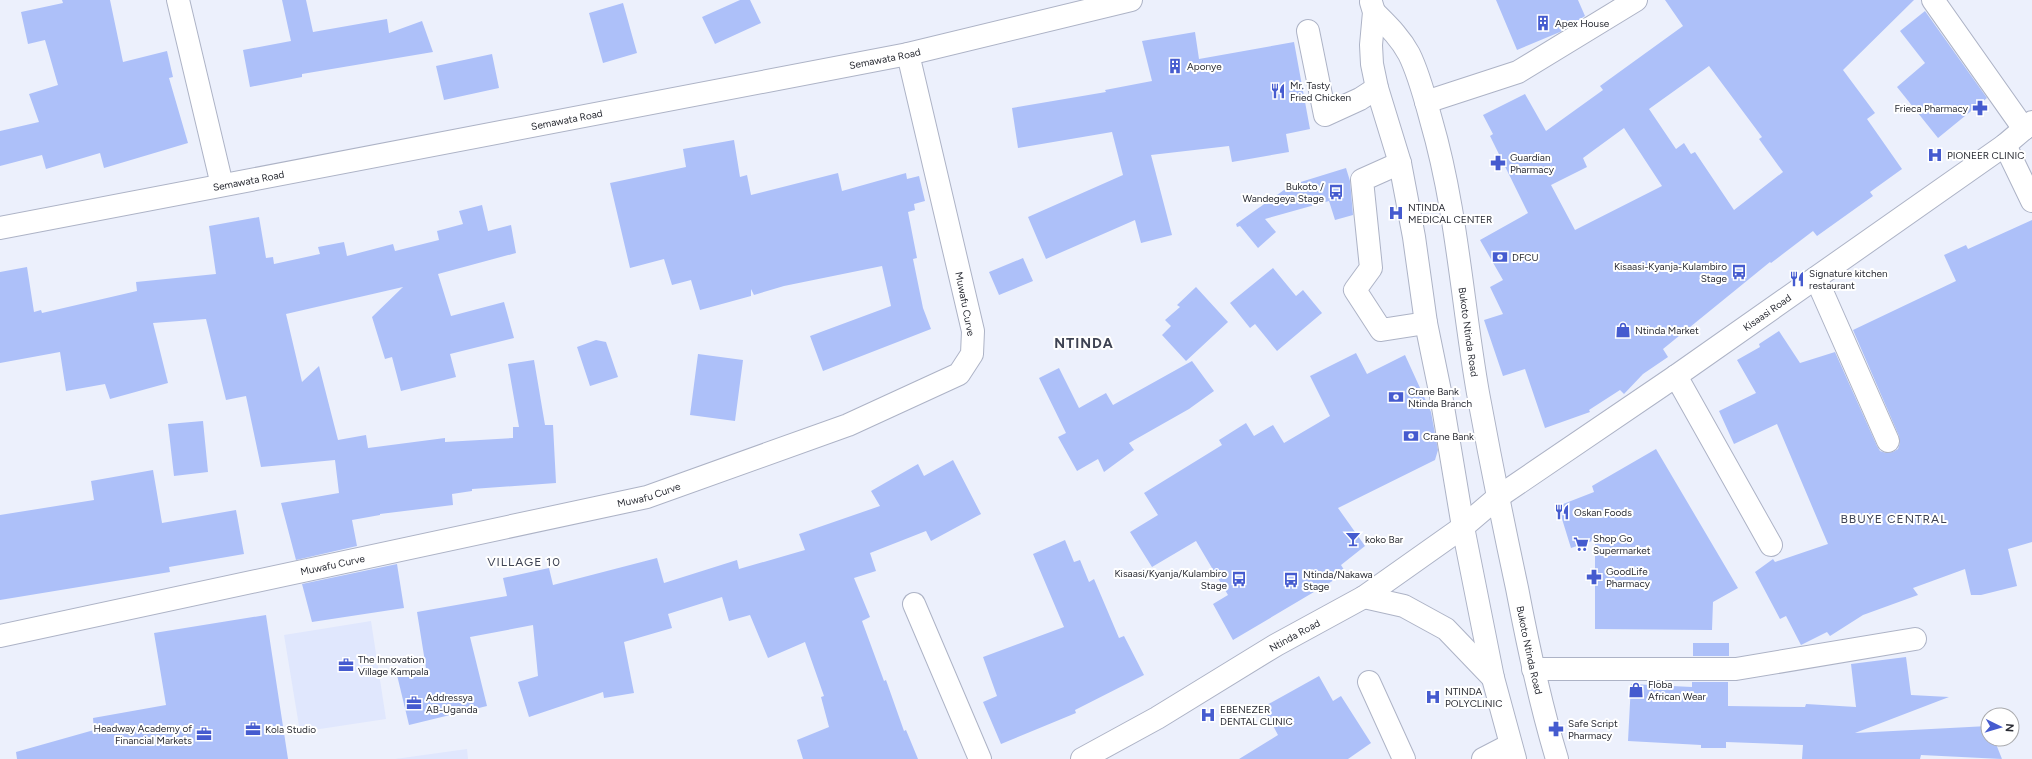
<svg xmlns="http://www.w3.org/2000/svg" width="2032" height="759" font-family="Figtree,sans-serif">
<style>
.built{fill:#e0e7fd}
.building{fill:#adc0f9;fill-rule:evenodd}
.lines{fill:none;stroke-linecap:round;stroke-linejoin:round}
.minor-casing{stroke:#adb3c6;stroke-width:24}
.major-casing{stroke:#adb3c6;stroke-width:24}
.minor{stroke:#fff;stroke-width:22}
.major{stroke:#fff;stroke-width:22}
.labels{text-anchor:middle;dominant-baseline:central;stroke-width:4;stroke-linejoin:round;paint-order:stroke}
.poi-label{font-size:10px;fill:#2a2c34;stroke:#fff;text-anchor:start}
.street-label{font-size:10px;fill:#2a2c34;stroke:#fff}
.quarter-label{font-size:12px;letter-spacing:1px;fill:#3e4353;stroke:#fff}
.district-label{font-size:14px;font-weight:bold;letter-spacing:1px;fill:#3e4353;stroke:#fff}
</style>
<rect width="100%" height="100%" fill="#ecf0fc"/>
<!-- built -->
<path class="built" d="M371 621 386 719 300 732 284 635Z
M467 749 468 759H395Z"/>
<!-- building -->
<path class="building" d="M62 0H110L123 62 167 51 173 77 169 78 188 143 104 168 100 153 46 169 42 155 0 166V131L39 122 29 94 58 85 45 40 28 44 21 12 63 3Z
M282 0H306L313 32 387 19 389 33 422 21 433 52 302 74V77L250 87 243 50 291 41Z
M740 0H750L761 23 715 44 702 17Z
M1496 0H1578L1585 16 1560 32 1517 50Z
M1665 0H1914L1843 70 1875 113 1867 119 1902 169 1870 192 1873 196 1817 236 1813 231 1771 263 1770 262 1663 349 1668 357 1643 374 1624 394 1620 390 1589 410 1590 412 1545 428 1525 369 1503 376 1484 320 1503 314 1490 287 1503 280 1480 240 1528 213 1490 136 1493 134 1483 115 1525 94 1546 131 1603 90 1600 86 1683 26ZM1709 66 1762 137 1759 139 1783 172 1734 210 1695 152 1691 154 1684 143 1676 149 1649 109ZM1624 128 1662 186 1575 230 1551 185 1587 167 1583 158Z
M623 3 637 53 603 63 589 13Z
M1925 11 1987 98 1938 138 1897 87 1925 63 1900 31Z
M1195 32 1199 59 1294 42 1310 129 1286 134 1289 152 1232 162 1229 146 1151 155 1172 235 1141 243 1135 220 1046 259 1028 217 1123 175 1112 132 1018 148 1012 108 1106 92 1105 90 1152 81 1142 41Z
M492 54 499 88 444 100 436 66Z
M734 140 740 177 747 175 751 195 838 173 842 191 906 173 907 179 919 176 925 201 914 204 915 210 908 212 917 258 913 259 923 308 931 329 823 371 810 336 891 306 882 266 784 286 754 295 751 289V296L700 310 691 280 672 285 664 259 630 268 610 183 686 167 683 149Z
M1346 168 1350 181 1353 215 1335 220 1329 201 1265 219 1276 232 1258 248 1240 226 1237 227 1236 224 1291 185Z
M482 205 488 231 511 225 516 253 438 274 451 316 504 302 514 338 450 354 456 377 401 391 392 357 385 359 372 317 403 287 286 314 302 382 319 366 338 440 366 435 368 448 445 438V442L513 438V427H519L508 364 534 360 545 425H553L556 483 472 489V491L452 494 453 505 380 514V515L352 520 357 546 296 560 281 503 339 493 335 460 261 467 246 396 226 400 206 319 153 323 168 383 110 399 105 384 66 391 60 352 0 363V272L27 267 34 312 41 310 42 313 137 291 136 282 216 274 209 226 259 217 266 258 273 257 274 264 320 254 318 247 344 242 347 256 393 244 395 251 439 240 437 231 463 224 459 211Z
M2032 220V542L2008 549 2017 586 1981 595H1971L1965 569 1913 588 1918 595 1863 615 1830 636 1827 632 1801 645 1786 616 1780 619 1755 572 1773 559 1775 562 1828 544 1777 424 1734 444 1719 411 1756 393 1737 360 1760 347 1759 344 1779 331 1800 363 1835 352 1877 446 1880 451 1886 453 1893 452 1898 449 1900 443 1899 436 1853 330 1956 281 1944 255 1966 245 1968 249Z
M1023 258 1033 281 999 295 989 272Z
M1273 268 1296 296 1303 290 1322 313 1277 351 1255 324 1250 328 1230 303Z
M1196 287 1228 322 1186 361 1162 335 1171 326 1165 320 1180 307 1177 305Z
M596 340 606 342 618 377 590 386 577 347Z
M1356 353 1367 374 1405 355 1431 412 1438 450 1435 460 1338 508 1365 546 1341 565 1346 573 1233 640 1213 604 1228 595 1196 541 1152 567 1130 532 1158 515 1144 493 1222 445 1219 440 1246 423 1254 436 1273 425 1284 443 1330 416 1310 376Z
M698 354 743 360 735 421 690 415Z
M1192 361 1214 391 1189 409 1129 443 1134 450 1104 472 1098 459 1077 471 1058 437 1066 433 1039 378 1059 368 1079 408 1106 393 1113 405Z
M203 421 208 472 174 476 168 424Z
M1656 449 1738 588 1713 602 1712 630 1595 629V540L1571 548 1558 506 1594 492 1592 486Z
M953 460 981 514 931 541 926 531 870 553 876 571 854 578 870 617 862 621 884 681 886 680 904 731 906 730 918 759H803L797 740 829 727 821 697 824 696 805 642 768 658 750 615 729 621 722 597 668 614 672 628 624 642 634 693 604 698 603 692 529 717 518 682 538 676 533 625 470 637 487 706 409 725 397 675 426 668 417 612 507 596 503 578 549 568 553 585 657 558 664 583 737 560 739 569 805 550 799 534 880 506 871 491 918 464 924 476Z
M153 470 162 523 236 510 244 554 169 567 170 572 0 600V515L94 500 91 481Z
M1065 540 1074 562 1080 560 1089 582 1094 579 1119 638 1124 636 1144 675 1075 710 1076 713 1001 744 983 702 997 696 983 657 1064 627 1033 554Z
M397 564 404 608 312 622 302 584Z
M266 615 288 759H17L16 752 94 730 93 718 166 705 154 633Z
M1693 643H1729V656H1693Z
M1906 657 1911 695 1949 697 1855 733 1988 726V739H1994L2002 759 1921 755 1920 759H1802L1803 745 1726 742V748H1701V745L1628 741 1631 684 1692 687V682H1728V706L1805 707 1806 704 1856 707 1851 664Z
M1319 676 1333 701 1341 696 1371 743 1348 759H1239L1278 735 1263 707Z"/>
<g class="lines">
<!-- minor casing -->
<g class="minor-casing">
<g id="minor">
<path d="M178 0 222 185"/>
<path d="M1933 0 2024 129"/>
<path d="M1308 31 1325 115 1360 99 1377 88"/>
<path d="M1426 102 1518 72 1636 0"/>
<path d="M2005 145 2032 201"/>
<path d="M1400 163 1362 180 1371 268 1355 290 1381 330 1426 323"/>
<path id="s1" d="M0 228 908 54 1131 0"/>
<path d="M1816 278 1888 441"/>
<path d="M1676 376 1771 545"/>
<path d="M914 604 980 759"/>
<path id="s2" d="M0 636 647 497 848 425 959 374 972 354 973 331 908 54"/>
<path d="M1533 669H1736L1915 639"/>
<path d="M1369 682 1404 759"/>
<path d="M1483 759 1510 745"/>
</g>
</g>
<!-- major casing -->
<g class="major-casing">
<g id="major">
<path d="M1371 2 1374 12 1371 45 1372 64 1377 88 1400 163 1414 237 1426 323 1442 401 1463 527 1493 678 1515 759"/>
<path id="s3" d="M1374 12C1387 25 1400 37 1409 54 1419 74 1425 98 1431 120 1457 209 1462 302 1478 393 1490 458 1503 523 1517 588 1528 646 1540 703 1557 759"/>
<path d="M1364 597 1404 606 1446 629 1493 678"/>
<path id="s4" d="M1082 759 1157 718 1276 645 1364 597 1463 527 1498 497 1676 376 2005 145 2032 122"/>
</g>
</g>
<!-- minor -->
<use href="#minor" class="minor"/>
<!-- major -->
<use href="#major" class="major"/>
</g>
<!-- icons -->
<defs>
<g id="building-bare" transform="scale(1.2)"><path d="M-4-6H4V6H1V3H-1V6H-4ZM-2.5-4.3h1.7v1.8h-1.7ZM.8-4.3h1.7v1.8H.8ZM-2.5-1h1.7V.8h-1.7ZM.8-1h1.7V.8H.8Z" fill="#455bcf" stroke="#fff" stroke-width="2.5" paint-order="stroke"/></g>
<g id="restaurant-bare" transform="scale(1.2)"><path d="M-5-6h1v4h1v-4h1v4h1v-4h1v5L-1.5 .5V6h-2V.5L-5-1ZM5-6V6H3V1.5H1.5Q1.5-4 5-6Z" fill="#455bcf" stroke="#fff" stroke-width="2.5" paint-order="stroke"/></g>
<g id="pharmacy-bare" transform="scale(1.2)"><path d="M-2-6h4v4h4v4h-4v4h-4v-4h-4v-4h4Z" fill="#455bcf" stroke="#fff" stroke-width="2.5" paint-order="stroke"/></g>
<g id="hospital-bare" transform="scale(1.2)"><path d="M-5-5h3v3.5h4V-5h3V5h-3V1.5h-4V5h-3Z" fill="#455bcf" stroke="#fff" stroke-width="2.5" paint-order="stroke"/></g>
<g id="bus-bare" transform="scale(1.2)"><path d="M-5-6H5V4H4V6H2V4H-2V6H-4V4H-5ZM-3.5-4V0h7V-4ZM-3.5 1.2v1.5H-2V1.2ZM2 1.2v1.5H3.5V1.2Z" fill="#455bcf" stroke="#fff" stroke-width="2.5" paint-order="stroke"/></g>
<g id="bank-bare" transform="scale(1.2)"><path d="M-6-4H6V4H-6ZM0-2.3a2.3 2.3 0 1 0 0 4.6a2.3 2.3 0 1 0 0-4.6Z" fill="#455bcf" stroke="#fff" stroke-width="2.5" paint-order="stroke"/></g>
<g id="shop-bare" transform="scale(1.2)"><path d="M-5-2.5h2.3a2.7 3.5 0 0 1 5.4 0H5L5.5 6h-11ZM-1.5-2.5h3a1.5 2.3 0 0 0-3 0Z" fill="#455bcf" stroke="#fff" stroke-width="2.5" paint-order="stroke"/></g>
<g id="bar-bare" transform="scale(1.2)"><path d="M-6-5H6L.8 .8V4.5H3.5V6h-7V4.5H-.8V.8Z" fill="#455bcf" stroke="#fff" stroke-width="2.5" paint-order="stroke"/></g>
<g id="supermarket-bare" transform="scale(1.2)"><path d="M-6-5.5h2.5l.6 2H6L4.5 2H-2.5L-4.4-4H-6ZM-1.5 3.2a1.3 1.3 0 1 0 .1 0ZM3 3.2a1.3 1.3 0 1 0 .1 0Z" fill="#455bcf" stroke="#fff" stroke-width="2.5" paint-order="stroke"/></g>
<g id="office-bare" transform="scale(1.2)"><path d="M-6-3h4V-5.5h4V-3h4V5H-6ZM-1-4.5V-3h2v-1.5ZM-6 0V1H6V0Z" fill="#455bcf" stroke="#fff" stroke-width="2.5" paint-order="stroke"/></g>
</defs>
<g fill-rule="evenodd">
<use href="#building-bare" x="1543" y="23"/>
<use href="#building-bare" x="1175" y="66"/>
<use href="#restaurant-bare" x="1278" y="91"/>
<use href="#pharmacy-bare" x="1980" y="108"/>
<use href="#hospital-bare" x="1935" y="155"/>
<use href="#pharmacy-bare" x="1498" y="163"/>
<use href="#bus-bare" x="1336" y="192"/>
<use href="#hospital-bare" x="1396" y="213"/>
<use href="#bank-bare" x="1500" y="257"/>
<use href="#bus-bare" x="1739" y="272"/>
<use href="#restaurant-bare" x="1797" y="279"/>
<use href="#shop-bare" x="1623" y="330"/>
<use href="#bank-bare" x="1396" y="397"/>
<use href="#bank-bare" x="1411" y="436"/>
<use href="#restaurant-bare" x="1562" y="512"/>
<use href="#bar-bare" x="1353" y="539"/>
<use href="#supermarket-bare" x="1581" y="544"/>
<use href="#pharmacy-bare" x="1594" y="577"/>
<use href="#bus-bare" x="1239" y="579"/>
<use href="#bus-bare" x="1291" y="580"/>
<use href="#office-bare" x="346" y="665"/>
<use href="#shop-bare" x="1636" y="690"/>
<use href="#hospital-bare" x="1433" y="697"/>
<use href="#office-bare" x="414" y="703"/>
<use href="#hospital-bare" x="1208" y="715"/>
<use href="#office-bare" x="253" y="729"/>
<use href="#pharmacy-bare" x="1556" y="729"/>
<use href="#office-bare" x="204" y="734"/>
</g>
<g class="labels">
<!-- poi labels -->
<g class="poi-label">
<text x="1555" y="23">Apex House</text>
<text x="1187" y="66">Aponye</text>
<text x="1290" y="85">Mr. Tasty<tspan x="1290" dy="12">Fried Chicken</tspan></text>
<text x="1968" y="108" text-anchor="end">Frieca Pharmacy</text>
<text x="1947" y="155">PIONEER CLINIC</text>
<text x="1510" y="157">Guardian<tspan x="1510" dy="12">Pharmacy</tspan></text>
<text x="1324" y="186" text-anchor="end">Bukoto /<tspan x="1324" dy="12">Wandegeya Stage</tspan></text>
<text x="1408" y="207">NTINDA<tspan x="1408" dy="12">MEDICAL CENTER</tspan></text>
<text x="1512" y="257">DFCU</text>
<text x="1727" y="266" text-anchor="end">Kisaasi-Kyanja-Kulambiro<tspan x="1727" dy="12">Stage</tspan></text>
<text x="1809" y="273">Signature kitchen<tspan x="1809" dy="12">restaurant</tspan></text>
<text x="1635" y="330">Ntinda Market</text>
<text x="1408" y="391">Crane Bank<tspan x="1408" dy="12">Ntinda Branch</tspan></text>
<text x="1423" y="436">Crane Bank</text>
<text x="1574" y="512">Oskan Foods</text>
<text x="1593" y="538">Shop Go<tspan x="1593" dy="12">Supermarket</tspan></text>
<text x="1365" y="539">koko Bar</text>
<text x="1606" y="571">GoodLife<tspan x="1606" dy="12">Pharmacy</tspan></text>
<text x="1227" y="573" text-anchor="end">Kisaasi/Kyanja/Kulambiro<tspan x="1227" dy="12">Stage</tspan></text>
<text x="1303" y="574">Ntinda/Nakawa<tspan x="1303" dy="12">Stage</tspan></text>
<text x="358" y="659">The Innovation<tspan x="358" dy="12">Village Kampala</tspan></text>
<text x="1648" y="684">Floba<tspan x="1648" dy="12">African Wear</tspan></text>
<text x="1445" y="691">NTINDA<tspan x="1445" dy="12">POLYCLINIC</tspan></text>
<text x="426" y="697">Addressya<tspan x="426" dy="12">AB-Uganda</tspan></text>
<text x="1220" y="709">EBENEZER<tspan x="1220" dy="12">DENTAL CLINIC</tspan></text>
<text x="1568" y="723">Safe Script<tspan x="1568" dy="12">Pharmacy</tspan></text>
<text x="192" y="728" text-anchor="end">Headway Academy of<tspan x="192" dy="12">Financial Markets</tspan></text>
<text x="265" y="729">Kola Studio</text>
</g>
<!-- street labels -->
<g class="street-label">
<text stroke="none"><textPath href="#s1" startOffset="901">Semawata Road</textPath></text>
<text stroke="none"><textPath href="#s1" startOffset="577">Semawata Road</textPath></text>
<text stroke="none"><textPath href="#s1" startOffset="253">Semawata Road</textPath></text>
<text transform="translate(965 304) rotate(79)">Muwafu Curve</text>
<text stroke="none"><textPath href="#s4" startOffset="819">Kisaasi Road</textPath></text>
<text stroke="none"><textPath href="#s3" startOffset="340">Bukoto Ntinda Road</textPath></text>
<text stroke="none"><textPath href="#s2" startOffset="664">Muwafu Curve</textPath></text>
<text stroke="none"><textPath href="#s2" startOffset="340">Muwafu Curve</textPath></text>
<text stroke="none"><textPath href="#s4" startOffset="246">Ntinda Road</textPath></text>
<text stroke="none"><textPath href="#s3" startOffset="664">Bukoto Ntinda Road</textPath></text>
</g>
<!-- quarter labels -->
<g class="quarter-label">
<text x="1894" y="519">BBUYE CENTRAL</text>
<text x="524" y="562">VILLAGE 10</text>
</g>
<!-- district labels -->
<g class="district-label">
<text x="1084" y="343">NTINDA</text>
</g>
</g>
<!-- north arrow -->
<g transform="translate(2000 727) rotate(95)"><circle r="19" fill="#ffffff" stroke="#aaabae"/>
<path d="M0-3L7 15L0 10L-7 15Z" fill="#455bcf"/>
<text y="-6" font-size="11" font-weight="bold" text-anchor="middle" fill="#2a2c34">N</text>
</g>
</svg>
